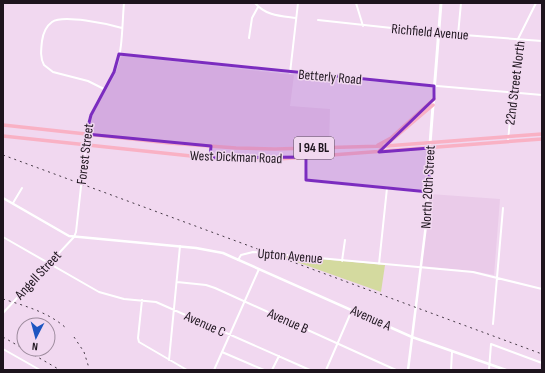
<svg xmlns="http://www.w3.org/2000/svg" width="545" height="373" font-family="'Sofia Sans Condensed',sans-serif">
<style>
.built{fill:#eacbe9}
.green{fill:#d4da9f}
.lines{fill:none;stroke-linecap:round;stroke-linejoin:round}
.minor{stroke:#fff;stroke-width:2}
.tertiary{stroke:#fff;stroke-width:2.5}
.secondary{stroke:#fff;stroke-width:3}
.primary{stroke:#f9b1c4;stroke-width:3.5}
.rail{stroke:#453945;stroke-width:1;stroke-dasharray:2 4;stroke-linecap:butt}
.marked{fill:#7b2cbf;fill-opacity:0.2;stroke:#7b2cbf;stroke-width:3;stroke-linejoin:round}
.labels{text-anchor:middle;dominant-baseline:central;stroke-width:3;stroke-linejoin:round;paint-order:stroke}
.shield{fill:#f1d8f0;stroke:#5d4f5c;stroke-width:1}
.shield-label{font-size:13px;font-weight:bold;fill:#1d141d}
.street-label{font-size:14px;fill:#1d141d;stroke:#f1d8f0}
</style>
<rect width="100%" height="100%" fill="#f1d8f0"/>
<!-- built -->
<path class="built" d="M123 56 294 75 290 106 330 109 329 146 253 148 206 145 91 133 89 128 93 113 115 75 121 57Z
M430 194 500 199 494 275 473 271 422 266Z"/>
<!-- green -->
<path class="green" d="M277 255 385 265 381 292Z"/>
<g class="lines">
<!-- minor -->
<path class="minor" d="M255 3C266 16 281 16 296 18
M356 3 363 26
M318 20 438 33 542 41
M458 35 461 3
M249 38 252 18 258 7
M119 54 344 78 542 95
M290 73 298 3
M104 89 88 81 53 72 44 65C40 58 41 50 42 41 43 34 45 27 52 22 63 14 108 24 122 28
M508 141 518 39 536 3
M306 148 307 167 306 180 429 192
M210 157 211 146
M13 203 22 188
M3 237 99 292 124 299 156 302 310 370
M238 260 241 255 253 252 473 272 542 289
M342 261 345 240
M379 264 387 188
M177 282 206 285 215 288 396 370
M142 300 138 338 139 342 187 370
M3 313 74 237 76 232 88 123C94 103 108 87 116 68 123 48 122 24 124 3
M493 324 503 208
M3 349 40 370
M222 352 264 370
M169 360 180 246
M214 370 259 269
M272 370 279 356
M326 370 352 310
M451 370 452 352
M489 370 491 344 542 363"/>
<!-- tertiary -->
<path class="tertiary" d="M3 198 69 236 196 248 223 253 412 337 506 370
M408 370 426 225 429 187 430 148"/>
<!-- secondary -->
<path class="secondary" d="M430 144 441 3"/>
<!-- primary -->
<path class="primary" d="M3 125 169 143 236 148 275 149 386 146 542 134
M3 136 210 158 279 159 542 139
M378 145 391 138 434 99
M379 151 433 105"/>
<!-- rail -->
<path class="rail" d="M3 155 542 354
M3 299C25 306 48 312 66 328
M3 337 60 370
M74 337 84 352 89 368"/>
</g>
<!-- marked area -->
<path class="marked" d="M119 54 434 86V99L379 152 430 148 429 192 306 180V157L210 158 211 146 86 134 91 115 114 72Z"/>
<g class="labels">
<!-- shield labels -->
<rect class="shield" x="294" y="137" width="40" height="22" rx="3"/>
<g class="shield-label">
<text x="314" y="148">I 94 BL</text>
</g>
<!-- street labels -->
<g class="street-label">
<text transform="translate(430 32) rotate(5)">Richfield Avenue</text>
<text transform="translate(330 77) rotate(5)">Betterly Road</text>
<text transform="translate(515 83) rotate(-83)">22nd Street North</text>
<text transform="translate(85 154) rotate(-83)">Forest Street</text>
<text transform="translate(236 157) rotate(2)">West Dickman Road</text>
<text transform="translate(428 187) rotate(-87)">North 20th Street</text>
<text transform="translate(290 256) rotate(5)">Upton Avenue</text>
<text transform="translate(38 275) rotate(-47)">Angell Street</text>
<text transform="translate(371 318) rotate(24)">Avenue A</text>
<text transform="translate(288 321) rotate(24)">Avenue B</text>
<text transform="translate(205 324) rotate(24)">Avenue C</text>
</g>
</g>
<!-- border -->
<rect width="545" height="373" fill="none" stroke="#1d141d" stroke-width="8"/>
<!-- north arrow -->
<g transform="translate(36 337) rotate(186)"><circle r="19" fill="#f1d8f0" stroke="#9c8a9c"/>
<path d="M0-3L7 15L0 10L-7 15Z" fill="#1d55c1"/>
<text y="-6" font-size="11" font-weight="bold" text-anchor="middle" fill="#1d141d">N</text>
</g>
</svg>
